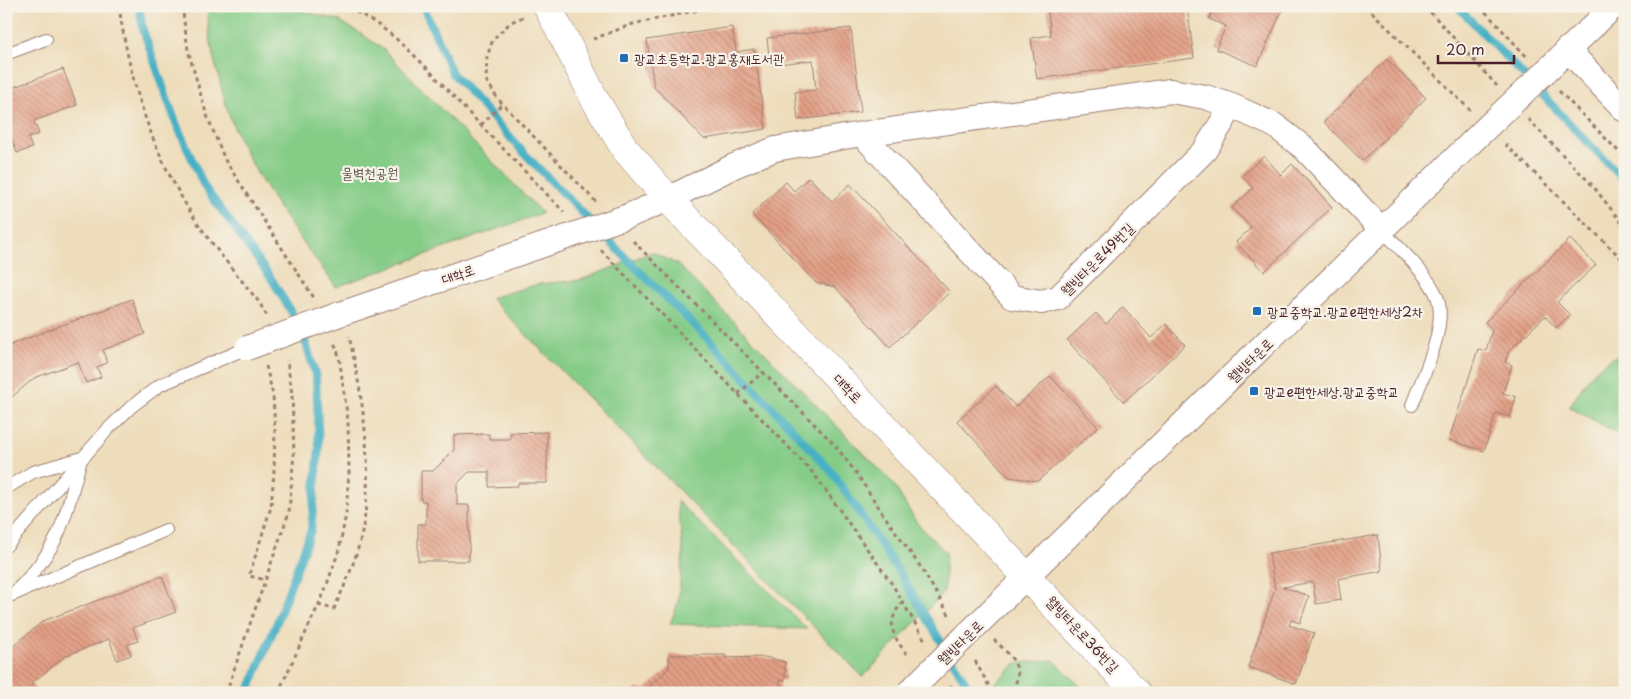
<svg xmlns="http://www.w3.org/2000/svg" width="1631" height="699" font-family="'Playpen Sans','Poor Story',sans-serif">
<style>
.park{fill:#85cc87;stroke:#687659}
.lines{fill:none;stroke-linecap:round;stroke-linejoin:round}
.stream{stroke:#46b0c4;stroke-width:8}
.building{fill:url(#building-back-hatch)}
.service-casing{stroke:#9c7e73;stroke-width:14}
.minor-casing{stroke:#9c7e73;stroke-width:26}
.tertiary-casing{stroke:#9c7e73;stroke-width:29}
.path{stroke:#9c7e73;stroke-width:3;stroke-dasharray:4 4;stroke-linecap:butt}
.service{stroke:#fff;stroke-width:12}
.minor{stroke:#fff;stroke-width:24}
.tertiary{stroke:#fff;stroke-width:28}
.minor-bridge-casing{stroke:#9c7e73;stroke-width:26;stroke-linecap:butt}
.tertiary-bridge-casing{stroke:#9c7e73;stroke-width:29;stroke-linecap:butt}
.minor-bridge{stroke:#fff;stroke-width:24}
.tertiary-bridge{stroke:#fff;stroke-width:28}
.poi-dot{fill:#1f6fb2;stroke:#f7f3e8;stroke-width:2}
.labels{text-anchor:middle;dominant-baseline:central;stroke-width:4.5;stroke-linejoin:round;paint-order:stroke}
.poi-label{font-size:14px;fill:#4a1f2b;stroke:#f7f3e8;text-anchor:start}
.park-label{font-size:14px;fill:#5c5347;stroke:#f7f3e8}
.street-label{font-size:14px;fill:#4a1f2b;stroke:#f7f3e8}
</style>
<defs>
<pattern id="building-back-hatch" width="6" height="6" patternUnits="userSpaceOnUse" patternTransform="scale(1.25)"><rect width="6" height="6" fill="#e3a086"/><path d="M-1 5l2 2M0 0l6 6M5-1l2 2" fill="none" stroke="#ba826e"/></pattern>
</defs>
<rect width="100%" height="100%" fill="#f7f3e8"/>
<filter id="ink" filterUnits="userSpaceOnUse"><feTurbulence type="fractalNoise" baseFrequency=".02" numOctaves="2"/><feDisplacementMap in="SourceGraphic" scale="10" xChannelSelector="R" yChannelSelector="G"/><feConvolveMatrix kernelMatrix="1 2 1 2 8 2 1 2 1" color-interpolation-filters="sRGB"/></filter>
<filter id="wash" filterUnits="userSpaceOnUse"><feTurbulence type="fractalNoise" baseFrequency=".0096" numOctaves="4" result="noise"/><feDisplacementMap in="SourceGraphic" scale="20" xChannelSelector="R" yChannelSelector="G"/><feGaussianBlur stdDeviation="1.12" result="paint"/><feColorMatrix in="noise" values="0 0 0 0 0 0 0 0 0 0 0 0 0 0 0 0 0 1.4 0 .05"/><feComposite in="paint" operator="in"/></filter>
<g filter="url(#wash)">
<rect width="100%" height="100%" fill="#edb"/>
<!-- park -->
<path class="park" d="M207 6H282L338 20 360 33 383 49 542 213 336 287C296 233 253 178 229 115 225 103 222 90 219 78 212 54 208 31 207 6Z
M652 252 677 264 892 482 917 523 946 553 944 592 863 677 490 298 538 284 581 280Z
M1625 353V425L1617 433 1569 407C1585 384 1595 362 1625 353Z
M677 501 807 629 670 624 678 603 683 552Z
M1054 660 1087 693H984L1017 663Z"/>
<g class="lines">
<!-- stream -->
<path class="stream" d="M139 6 143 30 176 123 204 186 271 278 302 330 316 377 319 448 311 530 277 622 248 693
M423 6 452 73 525 154 629 261 711 342 832 472 899 572 972 693
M1457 6 1625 181"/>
</g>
<g id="blocks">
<!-- building -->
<path class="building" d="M1047 6H1187L1194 58 1037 79 1031 38 1051 35Z
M1215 6H1284L1257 66 1216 49 1226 26 1209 19Z
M732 27 736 52 754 49 766 129 704 139 654 87 647 40Z
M851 28 861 112 798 120 795 92 816 90 813 60 770 65 767 38Z
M1387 59 1426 98 1362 161 1324 122Z
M63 69 77 105 34 121 39 134 28 138 32 148 17 153 9 132 6 133V90Z
M1264 156 1281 175 1292 164 1332 207 1264 272 1236 242 1251 228 1232 208 1253 188 1242 176Z
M809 177 832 201 850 184 950 292 890 347 835 287 816 283 752 214 786 182 794 191Z
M1570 239 1596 265 1557 302 1570 315 1556 328 1545 316 1509 351 1505 362 1512 365 1503 393 1516 397 1510 417 1496 413 1484 451 1449 440 1478 349 1486 351 1492 330 1485 322Z
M132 299 145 334 103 350 107 363 97 367 101 377 86 383 78 362 34 378 6 402V349L12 344Z
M1123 307 1151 338 1166 324 1185 345 1124 402 1067 340 1096 313 1106 324Z
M1050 376 1098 427 1038 481 1009 477 957 421 996 386 1016 407Z
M547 432V483H518V486L489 487V472H469L457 484V505H469V561H418V524H426V501H421V471H433L454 450V435L489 434V439H510V433Z
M1378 535 1382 571 1338 579 1341 600 1316 604 1313 582 1283 587 1309 596 1300 623 1291 620 1289 625 1314 633 1296 684 1248 667 1275 589 1269 553Z
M162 576 176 612 133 628 138 641 127 645 131 655 117 660 109 639 65 656 31 684 39 693H6V652L43 621Z
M669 655H725V658L765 657 785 662V680H780V693H702V692L635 693V689H646L669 668Z"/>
</g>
</g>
<g filter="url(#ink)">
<use href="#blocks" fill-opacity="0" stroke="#9c7e73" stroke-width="1"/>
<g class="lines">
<!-- service casing -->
<g class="service-casing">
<path id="service" d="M6 54 46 39
M1383 231C1399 248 1424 271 1435 292 1451 320 1423 376 1412 405
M6 488 33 472 82 458
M6 546 108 429 132 406 160 385 247 348
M16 591C33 574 48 556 58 534 68 512 73 486 80 463
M12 595 166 530"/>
</g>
<!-- minor casing -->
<g class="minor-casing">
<path id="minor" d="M1567 49 1625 110
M1545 72 1614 6
M862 134 1012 297 1041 302 1058 298 1205 150 1232 106
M628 216 668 199 734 166 775 149 862 134 1171 91 1205 97 1232 106 1274 125 1304 148 1383 231
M337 315 561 239
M990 612 1483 131"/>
</g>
<!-- tertiary casing -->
<g class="tertiary-casing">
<path id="tertiary" d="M565 40 594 98 625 149 668 199 1137 693"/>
</g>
<!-- path -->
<path class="path" d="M119 6C129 78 150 146 188 208 208 241 235 272 259 302L267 316
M182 6 188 50 206 113 225 160 314 298
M341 6C389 21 432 74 466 110 499 144 531 178 564 212
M1366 6 1470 110
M1425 6 1497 86
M1480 6 1527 57
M119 7 132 6
M523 17 511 22 493 39 487 57 486 80 498 99 596 202
M593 39 633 24 718 6
M1559 91 1625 158
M1528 119 1593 186 1625 227
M481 125 502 104
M1505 144 1625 262
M633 241 834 444 857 474 883 514 922 569 951 618
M601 250 814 474 892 584 926 642
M266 366 273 395 275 431 274 472 271 507 249 576 266 580
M738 394 763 372
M903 601C884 625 893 636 909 657
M318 605 334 609C344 587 354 565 360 541 376 479 363 397 349 336
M994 640C1005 650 1025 667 1015 684 1014 687 1010 690 1007 693
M975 661 993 693
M950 685 955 693
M226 693 289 512 294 453 292 394 287 360
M278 693 324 593 339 550 346 514 349 472 348 421 339 356 334 342"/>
<!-- service -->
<use href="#service" class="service"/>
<!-- minor -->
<use href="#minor" class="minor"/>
<!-- tertiary -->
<use href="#tertiary" class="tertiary"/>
<!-- minor-bridge casing -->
<g class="minor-bridge-casing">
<path id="minor-bridge" d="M1483 131 1545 72
M561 239 628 216
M247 348 337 315
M908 693 990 612"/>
</g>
<!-- tertiary-bridge casing -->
<g class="tertiary-bridge-casing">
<path id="tertiary-bridge" d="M547 6 565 40"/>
</g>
<!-- minor-bridge -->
<use href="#minor-bridge" class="minor-bridge"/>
<!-- tertiary-bridge -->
<use href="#tertiary-bridge" class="tertiary-bridge"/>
</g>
</g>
<!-- markers -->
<g class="poi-dot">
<rect x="619" y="53" width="10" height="10" rx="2.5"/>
<rect x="1252" y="306" width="10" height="10" rx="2.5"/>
<rect x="1249" y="386" width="10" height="10" rx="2.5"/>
</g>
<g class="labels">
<!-- poi labels -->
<g class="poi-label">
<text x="634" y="58">광교초등학교.광교홍재도서관</text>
<text x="1267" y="311">광교중학교.광교e편한세상2차</text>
<text x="1264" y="391">광교e편한세상.광교중학교</text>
</g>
<!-- park labels -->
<g class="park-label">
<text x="370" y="172">물벽천공원</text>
</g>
<!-- street labels -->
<g class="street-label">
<text transform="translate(1097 259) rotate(-45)">웰빙타운로49번길</text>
<text transform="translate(458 274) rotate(-19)">대학로</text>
<text transform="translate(1250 360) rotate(-44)">웰빙타운로</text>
<text transform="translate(848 388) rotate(46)">대학로</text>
<text transform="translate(1083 634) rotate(47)">웰빙타운로36번길</text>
<text transform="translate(960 642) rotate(-44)">웰빙타운로</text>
</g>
</g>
<!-- margin -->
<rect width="1631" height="699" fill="none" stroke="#f7f3e8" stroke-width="25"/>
<!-- scale -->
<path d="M1438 55v8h76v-8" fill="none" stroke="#4a1f2b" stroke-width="2.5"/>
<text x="1446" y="55" font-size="15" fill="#4a1f2b" stroke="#f7f3e8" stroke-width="4" paint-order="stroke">20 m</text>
</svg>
